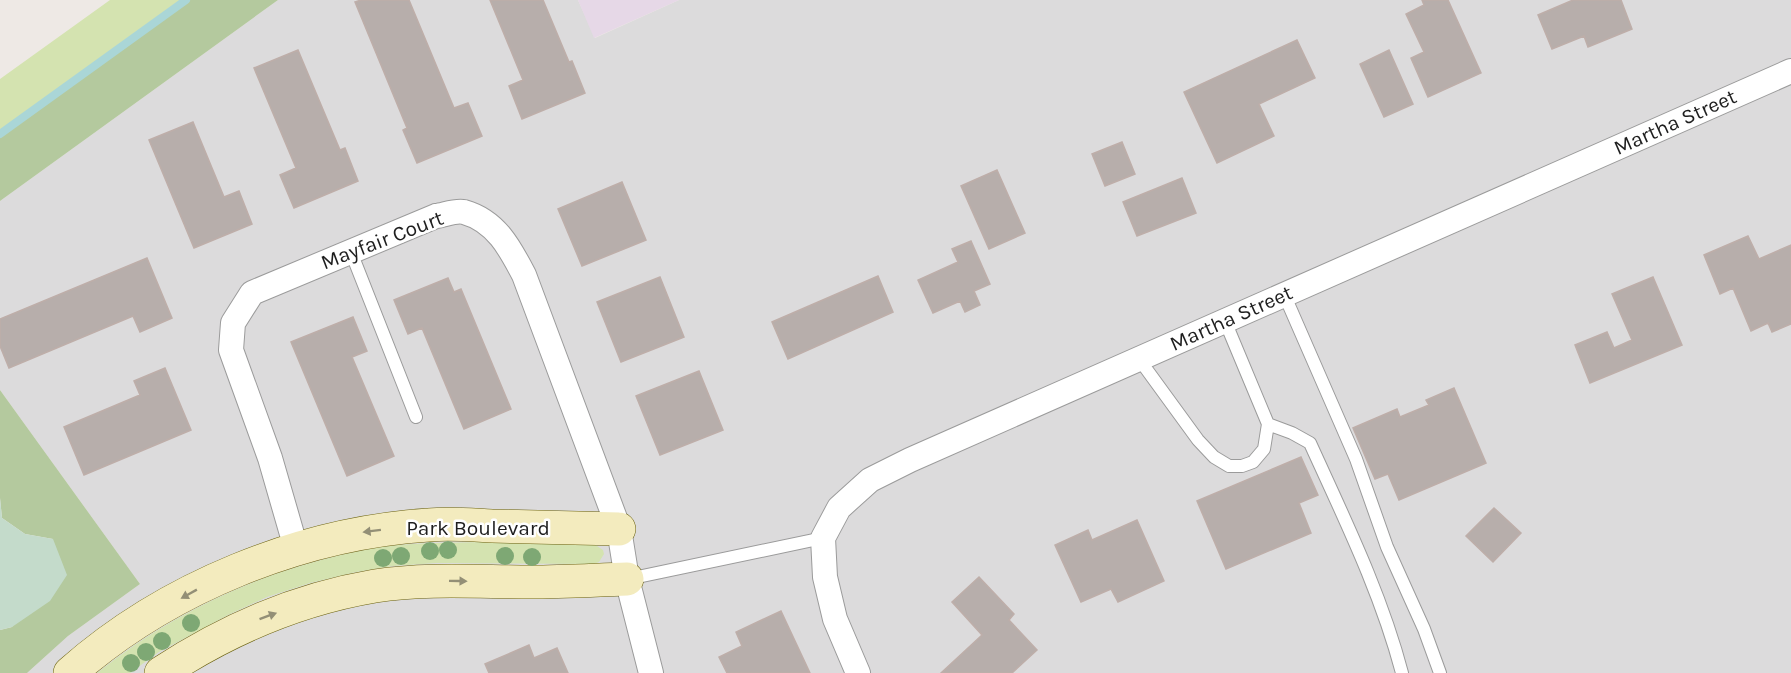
<svg xmlns="http://www.w3.org/2000/svg" width="1791" height="673" font-family="Karla,sans-serif">
<style>
.residential{fill:#dcdbdc}
.industrial{fill:#e6d8e7}
.grass{fill:#d4e3b0}
.forest{fill:#b4c99e}
.wetland{fill:#c4dbcb}
.lines{fill:none;stroke-linecap:round;stroke-linejoin:round}
.stream{stroke:#aad6d7;stroke-width:8}
.building{fill:#b7aeab;stroke:#beaea9;stroke-width:1.5}
.lane-casing{stroke:#9b9b9b;stroke-width:14}
.street-casing{stroke:#9b9b9b;stroke-width:26}
.secondary-casing{stroke:#6b6210;stroke-width:34}
.lane{stroke:#fff;stroke-width:12}
.street{stroke:#fff;stroke-width:24}
.secondary{stroke:#f3ebbe;stroke-width:33}
.tree{fill:#7ea874}
.oneway{fill:#938f76}
.labels{text-anchor:middle;dominant-baseline:central;stroke-width:5;stroke-linejoin:round;paint-order:stroke}
.street-label{font-size:21px;fill:#1e1e1e;stroke:#fff}
</style>
<rect width="100%" height="100%" fill="#eee9e5"/>
<!-- residential -->
<path class="residential" d="M278 0H578L595 38 679 0H1791V673H27L68 636 140 584 0 390V201Z"/>
<!-- industrial -->
<path class="industrial" d="M578 0H679L594 38Z"/>
<!-- grass -->
<path class="grass" d="M110 0H181L0 132V79Z
M483 542 594 544 603 550 604 554 599 562 594 564 436 563 393 566 356 572 310 583 267 597 228 615 159 652 130 673H97C177 609 269 568 369 549 407 542 446 543 483 542Z"/>
<!-- forest -->
<path class="forest" d="M182 0H278L0 201V133Z
M0 390 140 584 68 636 27 673H0V630L12 627 53 539 25 534 2 518 0 498Z"/>
<!-- wetland -->
<path class="wetland" d="M0 498 2 518 25 534 53 539 67 575 50 601 12 627 0 630Z"/>
<g class="lines">
<!-- stream -->
<path class="stream" d="M0 134 186 0"/>
</g>
<!-- building -->
<path class="building" d="M361 0H409L454 108 468 103 482 136 417 163 403 130 407 128 355 2Z
M490 0H543L569 62 572 61 585 93 522 119 509 86 523 80Z
M1422 0H1448L1481 73 1428 97 1411 58 1424 52 1406 14 1424 5Z
M1573 0H1621L1632 29 1588 47 1584 36 1552 49 1538 15Z
M1297 40 1315 78 1259 104 1274 136 1217 163 1184 92Z
M298 50 340 150 345 148 358 181 294 208 280 175 296 168 254 68Z
M1389 50 1413 104 1384 117 1360 64Z
M193 122 224 197 239 191 252 224 194 248 149 140Z
M1122 142 1135 174 1105 186 1092 154Z
M997 170 1025 233 989 249 961 186Z
M1182 178 1196 213 1137 236 1123 202Z
M622 182 646 240 582 266 558 209Z
M1748 236 1759 259 1791 245V324L1772 332 1768 323 1751 331 1733 288 1720 294 1704 255Z
M971 241 990 284 974 291 980 305 965 312 960 301 933 313 918 280 958 262 952 249Z
M147 258 172 318 140 332 133 316 9 368 0 346V319Z
M878 276 893 312 788 359 772 322Z
M660 277 684 337 621 362 597 302Z
M1653 277 1682 345 1590 383 1575 345 1607 332 1614 348 1632 340 1612 294Z
M448 278 454 292 461 289 511 409 464 429 422 328 408 334 394 300Z
M353 317 367 351 352 357 394 456 347 476 291 342Z
M165 368 191 430 84 475 64 427 140 395 134 381Z
M699 371 723 430 660 455 636 396Z
M1454 388 1486 463 1399 500 1388 474 1375 479 1353 428 1397 409 1400 417 1429 405 1426 400Z
M1301 457 1318 495 1299 503 1311 533 1226 569 1197 501Z
M1494 508 1521 533 1493 562 1466 536Z
M1137 520 1164 581 1118 602 1111 589 1081 602 1055 545 1088 530 1092 540Z
M979 577 1014 614 1009 620 1037 650 1012 673H941L982 635 952 602Z
M781 611 810 673H727L719 657 742 646 736 632Z
M529 645 534 658 557 648 568 673H489L485 664Z"/>
<g class="lines">
<!-- lane casing -->
<g class="lane-casing">
<path id="lane" d="M351 252 416 417
M1284 294 1356 459 1387 547 1424 629 1440 673
M1225 321 1268 424 1292 433 1310 443C1344 518 1381 593 1402 673
M1139 359 1198 440 1214 457 1229 466H1242L1253 462 1264 449 1268 424
M628 579 823 538"/>
</g>
<!-- street casing -->
<g class="street-casing">
<path id="street" d="M296 548 270 458 231 350 233 323 252 293 436 216C444 215 456 210 464 212 496 221 510 248 524 275L619 529 627 579 651 673
M858 673 835 619 825 577 823 538 839 508 870 480 910 460 1791 71"/>
</g>
<!-- secondary casing -->
<g class="secondary-casing">
<path id="secondary" d="M70 673C166 588 301 533 429 525 450 523 471 525 492 526 535 527 577 528 619 529
M161 673C226 630 298 599 375 586 427 578 479 582 531 582 563 582 595 580 627 579"/>
</g>
<!-- lane -->
<use href="#lane" class="lane"/>
<!-- street -->
<use href="#street" class="street"/>
<!-- secondary -->
<use href="#secondary" class="secondary"/>
</g>
<!-- trees -->
<g class="tree">
<circle cx="448" cy="550" r="9"/>
<circle cx="430" cy="551" r="9"/>
<circle cx="401" cy="556" r="9"/>
<circle cx="505" cy="556" r="9"/>
<circle cx="532" cy="557" r="9"/>
<circle cx="383" cy="558" r="9"/>
<circle cx="191" cy="623" r="9"/>
<circle cx="162" cy="641" r="9"/>
<circle cx="146" cy="652" r="9"/>
<circle cx="131" cy="663" r="9"/>
</g>
<!-- one-way arrows -->
<defs><path id="oneway-solid" d="M-6-.8H1V-3.2L6.5 0L1 3.2V.8H-6Z" transform="scale(1.5)"/></defs>
<g class="oneway">
<use href="#oneway-solid" transform="translate(372 531) rotate(173)"/>
<use href="#oneway-solid" transform="translate(458 581) rotate(1)"/>
<use href="#oneway-solid" transform="translate(189 594) rotate(151)"/>
<use href="#oneway-solid" transform="translate(268 616) rotate(-20)"/>
</g>
<g class="labels">
<!-- street labels -->
<g class="street-label">
<text transform="translate(1675 122) rotate(-24)">Martha Street</text>
<text transform="translate(382 240) rotate(-21)">Mayfair Court</text>
<text transform="translate(1231 318) rotate(-24)">Martha Street</text>
<text x="478" y="528">Park Boulevard</text>
</g>
</g>
</svg>
